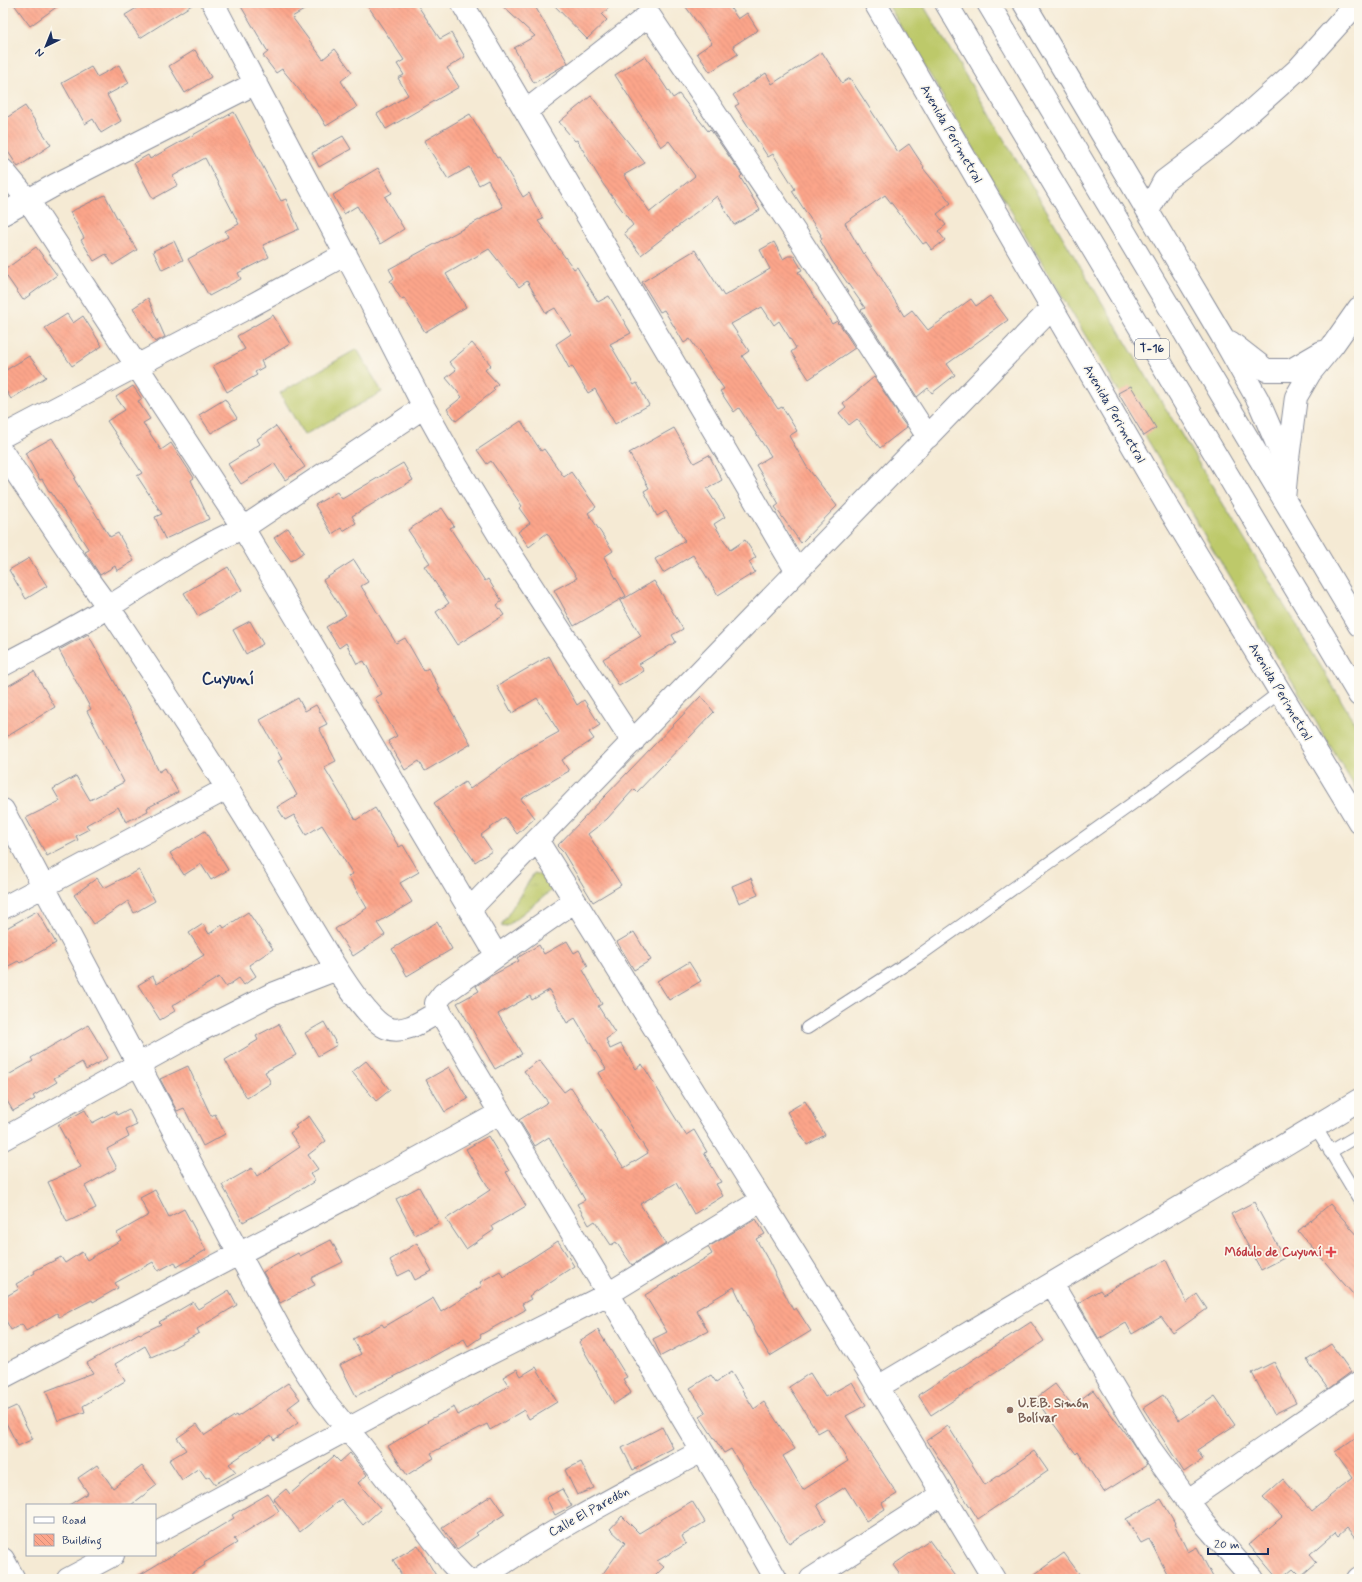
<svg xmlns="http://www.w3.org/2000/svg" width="1362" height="1582" font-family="Mynerve,sans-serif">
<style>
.grass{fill:#bdc96b;stroke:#6c7c64}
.park{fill:url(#park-tufts);stroke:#6c7c64}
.building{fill:url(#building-back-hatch)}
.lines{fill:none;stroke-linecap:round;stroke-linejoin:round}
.lane-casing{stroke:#888c99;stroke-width:14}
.street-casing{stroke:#888c99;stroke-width:24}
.highway-casing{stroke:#888c99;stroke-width:24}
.lane{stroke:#fff;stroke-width:12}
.street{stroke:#fff;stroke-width:22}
.highway{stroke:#fff;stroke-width:22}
.health-dot{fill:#e0444e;stroke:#fbf7ec;stroke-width:1.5}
.education-dot{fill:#8d6e63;stroke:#fbf7ec;stroke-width:1.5}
.labels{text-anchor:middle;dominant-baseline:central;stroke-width:3.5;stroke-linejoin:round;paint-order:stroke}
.shield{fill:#fbf7ec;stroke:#5e6b89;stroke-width:1}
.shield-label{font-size:12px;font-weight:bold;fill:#1b2f5e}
.street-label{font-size:13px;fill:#1b2f5e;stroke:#fbf7ec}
.health-label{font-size:13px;font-weight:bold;fill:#be3a42;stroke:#fbf7ec;text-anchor:end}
.education-label{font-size:13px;font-weight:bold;fill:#785e54;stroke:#fbf7ec;text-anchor:start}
.district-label{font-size:17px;font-weight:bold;fill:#1b2f5e;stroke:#fbf7ec}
</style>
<defs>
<pattern id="park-tufts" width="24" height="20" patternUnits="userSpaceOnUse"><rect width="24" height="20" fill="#bdc96b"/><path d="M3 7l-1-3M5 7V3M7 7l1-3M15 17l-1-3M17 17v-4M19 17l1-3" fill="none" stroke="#a2ad5f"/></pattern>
<pattern id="building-back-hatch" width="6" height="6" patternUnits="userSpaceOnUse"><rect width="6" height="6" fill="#fca58a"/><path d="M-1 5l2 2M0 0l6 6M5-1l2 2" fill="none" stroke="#d78e7a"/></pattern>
</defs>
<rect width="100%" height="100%" fill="#fbf7ec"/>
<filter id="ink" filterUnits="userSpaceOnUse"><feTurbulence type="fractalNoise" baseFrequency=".025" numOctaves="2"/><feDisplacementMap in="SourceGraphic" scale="8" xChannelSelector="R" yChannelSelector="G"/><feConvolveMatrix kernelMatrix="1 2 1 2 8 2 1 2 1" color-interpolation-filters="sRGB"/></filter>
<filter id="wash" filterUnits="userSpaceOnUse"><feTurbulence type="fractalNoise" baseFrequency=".012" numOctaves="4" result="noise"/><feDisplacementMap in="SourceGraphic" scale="16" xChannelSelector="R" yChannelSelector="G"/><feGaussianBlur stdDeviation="0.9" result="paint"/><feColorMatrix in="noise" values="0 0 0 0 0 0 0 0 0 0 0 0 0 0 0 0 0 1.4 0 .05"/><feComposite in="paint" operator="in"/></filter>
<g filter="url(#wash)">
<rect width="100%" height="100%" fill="#f5ead4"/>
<!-- grass -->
<path class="grass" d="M887 3H922L1359 730V794Z
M357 349 382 392 304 435 280 393Z"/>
<!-- park -->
<path class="park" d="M534 873C543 874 551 883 551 891L507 926 502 927V924Z"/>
<g id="blocks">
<!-- building -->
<path class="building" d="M13 3H62L30 26Z
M145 3H195L140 38 125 15Z
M239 3H316L292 17 323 59 335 49 352 72 341 81 357 107 326 126 319 114 282 69 276 73 263 56 268 52Z
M366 3H416L440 39 451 33 465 57 447 68 459 87 386 129 377 114 408 95 398 78 404 75 397 64 404 60Z
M499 3H533L568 63 534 83 514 48 535 36Z
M552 3H613L602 15 607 20 587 39Z
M683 3H727L738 19 747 13 758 30 733 46 738 54 710 72 697 53 712 43Z
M195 50 211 77 185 93 169 66Z
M822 52 842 83 850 78 898 152 909 144 924 167 923 168 951 203 937 214 946 225 938 231 945 240 932 250 926 242 923 244 885 195 845 223 863 254 864 253 880 276 904 316 912 310 928 330 971 299 976 306 990 296 1008 320 947 364 955 375 932 393 928 388 917 397 861 310 865 308 832 261 820 240 822 239 820 235H821L792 191 795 189 773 154 768 157 735 106 739 104 733 95 766 73 772 84Z
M645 56 673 98 679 94 708 131 710 129 742 175 740 177 760 210 734 225 717 196 641 255 624 233 633 225 603 184 577 140 575 141 559 122 591 96 645 163 624 175 650 212 695 176 669 141 661 147 615 75Z
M119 65 129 83 107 95 121 121 101 133 93 119 85 124 62 83 91 67 97 77Z
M25 106 51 145 18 167 3 144V120Z
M234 112 281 201 286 199 299 229 263 245 269 257 238 273 241 279 209 296 188 259 228 237 225 231 239 224 205 158 173 176 178 185 153 199 134 163 148 155 150 159Z
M470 114 497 158 499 157 523 197 529 193 543 219 538 221 574 269 577 267 598 302 609 296 631 333 610 344 634 385 637 383 649 405 615 424 595 389 588 393 572 366 569 368 556 344 571 334 555 308 546 313 527 281 519 287 489 249 446 274 466 307 425 332 404 298 401 299 390 281 394 278 389 269 503 207 488 180 479 185 469 167 448 179 424 141Z
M343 136 351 149 319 167 312 153Z
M378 168 392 193 385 197 404 229 380 244 357 206 344 214 333 195Z
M105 195 116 216 137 250 113 265 106 254 94 261 81 240 84 238 70 212Z
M174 241 183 260 162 270 153 251Z
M774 242 783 259 788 256H794L802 270 798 272 832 324 837 321 838 324 839 323 855 348 809 379 791 352 796 348 779 321 774 325 762 307 731 324 749 351 742 356 778 409 782 407 797 431 789 436 807 467 837 506 801 543 775 507 779 504 756 465 771 456 739 408 734 412 720 391 724 389 690 339 684 343 664 310 660 312 642 282 695 250 724 296 770 269 760 250Z
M36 247 57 275 23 300 3 271Z
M148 298 165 337 155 342 133 308Z
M67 314 73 323 83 316 102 346 72 366 45 328Z
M273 315 290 344 261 361 264 367 255 372 257 375 227 392 213 366 245 349 237 336Z
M472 343 491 365 485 370 498 384 493 388 495 390 456 421 447 409 462 397 446 378 456 370 449 362Z
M29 356 46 377 11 399 3 386V372Z
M874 377 898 413 897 414 907 427 880 448 857 419 849 425 839 413 846 407 843 403Z
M133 386 142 399 138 401 150 419 143 423 161 450 171 443 194 478 191 480 209 519 165 539 155 517 162 514 137 476 142 473 107 421 125 410 116 397Z
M1131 386 1156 428 1144 436 1118 393Z
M225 399 237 418 211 433 199 415Z
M521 421 541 451 544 449 564 477 571 472 596 507 588 513 613 551 604 557 626 596 574 626 554 590 577 578 547 533 529 547 518 532 530 523 519 508 522 506 491 461 487 464 477 450Z
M276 426 305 467 285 480 274 463 241 484 228 464 260 444 257 439Z
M674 428 694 463 709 455 722 480 707 489 725 517 714 524 730 550 745 540 756 557 749 562 755 572 718 595 693 555 663 573 655 559 685 541 666 511 657 516 644 491 649 488 629 453Z
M52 438 76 478 74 479 110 537 118 533 134 561 117 571 115 566 100 575 85 552 89 550 51 492 50 493 42 479 40 480 25 453Z
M403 463 413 480 352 516 356 523 343 531 341 528 332 534 315 505 337 492 342 499Z
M442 508 454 526 450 528 485 581 488 579 502 601 497 605 504 615 457 645 436 612 449 603 424 566 430 563 408 530Z
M288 528 304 552 291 561 274 538Z
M29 558 47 586 26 599 9 570Z
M354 560 368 582 361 586 396 643 405 638 424 671 428 668 440 689H438L471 744 425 771 419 761 405 770 388 741 397 736 375 698 382 694 364 661 357 664 346 643 339 648 326 627 346 615 323 580Z
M228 567 242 590 198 616 184 593Z
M654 581 683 629 672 635 676 642 639 664 644 671 619 686 603 659 641 636 620 601Z
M250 621 263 644 246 654 233 630Z
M88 634 136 721 135 722 159 772 165 768 178 792 147 808 148 811 126 822 118 807 86 825 89 829 76 836 78 840 47 856 26 818 60 801 53 789 76 776 90 800 124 782 87 711 91 709 59 650Z
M549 656 577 705 584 700 600 725 589 732 594 739 562 760 569 771 521 799 535 818 517 834 505 817 481 835 492 851 475 862 434 803 465 782 470 789 521 753 559 732 537 698 512 713 497 686Z
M34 671 55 707 3 739V689Z
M701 696 714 712 637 792 634 789 607 819 588 834 621 885 593 902 563 852 557 846Z
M298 698 305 711 316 705 327 724 319 728 336 761 324 767 356 820 375 808 399 847 403 845 419 872 400 883 412 902 377 923 385 935 353 956 335 929 367 908 348 876 353 874 322 825 306 835 294 815 285 820 277 807 297 795 278 761 282 759 260 720Z
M205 831 228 870 211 880 201 864 184 875 170 853Z
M139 870 155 901 134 913 128 901 94 924 74 895 97 878 104 888Z
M751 878 758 895 739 903 732 886Z
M37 911 56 943 20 963 18 961 3 969V930Z
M248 912 273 949 249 965 256 976 244 985 239 978 226 987 219 977 172 1006 175 1011 160 1020 138 985 153 976 157 984 204 955 189 933 203 924 209 934 222 925 224 928Z
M437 922 452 949 407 976 392 949Z
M634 932 651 960 634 970 617 942Z
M567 941 574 953 579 950 588 966 583 970 602 1004 598 1006 615 1033 606 1039 610 1049 621 1044 636 1069 642 1064 686 1135 694 1130 707 1152 704 1153 721 1182 716 1184 723 1196 694 1214 676 1183 640 1204 666 1244 632 1265 616 1242 611 1245 595 1221 589 1225 577 1204 585 1200 549 1137 535 1146 519 1120 548 1102 524 1071 539 1060 564 1092 571 1087 624 1168 648 1153 598 1073 606 1069 575 1018 567 1023 549 990 532 1000 530 996 498 1014 522 1054 495 1069 457 1003 479 991 476 986 491 976 519 961 517 958 539 945 544 954Z
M689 962 701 981 669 1000 657 981Z
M324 1022 337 1045 318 1056 305 1033Z
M279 1024 296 1055 265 1072 271 1083 247 1098 225 1060 258 1040 256 1036Z
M88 1025 108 1058 86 1070 82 1062 54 1078 57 1082 33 1096 35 1099 13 1111 3 1094V1078L33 1061 31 1058Z
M366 1061 390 1090 376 1101 352 1072Z
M188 1066 211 1116 215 1114 225 1134 203 1146 184 1108 177 1111 160 1079Z
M449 1067 468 1099 445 1112 426 1080Z
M805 1101 825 1135 807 1145 787 1112Z
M129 1109 137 1125 126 1130 129 1137 107 1149 117 1168 85 1186 96 1208 67 1222 48 1182 81 1167 58 1125 85 1110 92 1123 115 1111 117 1115Z
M309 1116 326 1141 308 1155 318 1169 310 1174 315 1181 289 1197 243 1222 222 1185 252 1168 257 1176 300 1147 290 1133 297 1128 295 1126Z
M488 1136 509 1171 506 1172 526 1206 492 1226 494 1230 466 1249 446 1219 490 1190 466 1149Z
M419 1187 439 1223 415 1235 396 1199Z
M155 1190 169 1217 184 1209 206 1250 177 1267 175 1262 158 1271 153 1262 115 1283 118 1288 93 1302 92 1300 59 1317 57 1313 26 1331 22 1324 11 1330 3 1315V1298L19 1289 16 1284 35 1273 34 1271 61 1257 65 1263 82 1252 87 1260 121 1240 117 1233 149 1215 140 1198Z
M1254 1202 1284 1258 1261 1270 1231 1214Z
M1330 1204 1359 1237V1301L1298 1231Z
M756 1219 765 1234 756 1239 767 1258 793 1310 796 1308 811 1331 770 1356 756 1333 734 1287 696 1310 708 1331 661 1356 653 1339 667 1332 645 1295 712 1254 708 1247Z
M331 1240 343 1262 311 1278 315 1285 280 1303 263 1272 298 1253 300 1256Z
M558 1241 574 1266 529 1296 531 1299 522 1304 525 1310 480 1335 481 1337 468 1346 464 1339 421 1363 356 1396 340 1365 361 1354 353 1339 382 1324 384 1327 433 1298 441 1312 482 1286 480 1282 500 1271 503 1277Z
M417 1243 432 1271 415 1280 410 1270 398 1276 390 1260Z
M1166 1260 1187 1303 1197 1294 1207 1309 1173 1333 1161 1317 1132 1334 1126 1323 1099 1339 1078 1303 1100 1290 1103 1294 1128 1279Z
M229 1290 237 1305 197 1329 199 1333 174 1347 151 1357 145 1346 115 1364 125 1381 83 1406 85 1412 58 1421 46 1391 93 1373 87 1363 139 1333 140 1334 161 1324 159 1322 193 1302 198 1309Z
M1031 1322 1044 1341 931 1415 918 1395Z
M598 1330 627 1377 623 1379 631 1393 614 1404 579 1342Z
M1331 1344 1351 1372 1328 1389 1307 1360Z
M1274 1362 1296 1403 1274 1414 1252 1373Z
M536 1367 557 1402 529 1419 524 1410 490 1430 487 1424 431 1453 434 1458 407 1475 388 1446 428 1422 427 1421 454 1407 458 1415 509 1386 503 1377 517 1369 521 1376Z
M731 1372 754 1409 764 1402 795 1449 783 1456 803 1490 848 1461 827 1428 818 1433 789 1387 810 1373 825 1397 852 1382 866 1405 846 1416 897 1494 882 1503 885 1509 866 1521 845 1487 817 1505 826 1521 789 1543 731 1449 724 1453 700 1417 706 1413 690 1388 711 1375 716 1382Z
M288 1383 300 1399 288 1408 298 1423 274 1440 271 1435 229 1464 236 1472 215 1484 209 1476 206 1478 199 1468 182 1480 169 1460 186 1450 177 1438 197 1424 205 1435 236 1415 237 1417Z
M1055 1384 1072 1406 1093 1390 1131 1441 1147 1465 1104 1492 1078 1452 1076 1454 1035 1399Z
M1163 1395 1179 1420 1215 1396 1235 1425 1197 1450 1203 1459 1184 1472 1143 1408Z
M16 1406 33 1439 18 1446 3 1417V1412Z
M948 1426 985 1485 1034 1451 1048 1471 978 1519 927 1440Z
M662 1427 673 1448 633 1470 622 1448Z
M1359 1435V1542L1347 1528 1338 1536 1335 1532 1310 1554 1317 1562 1301 1576 1293 1568 1280 1579H1278L1249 1545 1282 1517 1263 1497 1283 1479 1312 1511 1353 1477 1335 1452Z
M350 1453 367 1475 358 1483 381 1509 363 1525 341 1499 300 1532 274 1499 286 1489 290 1494 334 1456 340 1462Z
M581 1462 594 1488 577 1495 565 1470Z
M97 1465 113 1488 142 1466 157 1485 131 1505H69L88 1493 78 1478Z
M562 1489 572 1506 555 1515 546 1498Z
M268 1494 279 1511 234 1539 237 1543 204 1563 205 1565 183 1579H133L234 1518 232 1515Z
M492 1495 505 1514 476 1533 478 1535 457 1549 442 1527Z
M1161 1499 1175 1523 1174 1524 1188 1552 1197 1547 1214 1579H1170L1149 1539 1141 1543 1126 1519Z
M692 1501 705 1522 682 1536 686 1544 657 1561 664 1567 652 1579H599L625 1543 610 1529 622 1516 639 1533Z
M929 1540 958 1579H903L893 1565Z
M418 1545 438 1579H404L393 1560Z
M1064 1553 1083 1579H1028Z"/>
</g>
</g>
<g filter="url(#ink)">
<use href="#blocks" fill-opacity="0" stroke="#888c99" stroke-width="1"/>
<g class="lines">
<!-- lane casing -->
<g class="lane-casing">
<path id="lane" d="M807 1028 917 957 1150 791 1280 692
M1315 1126 1359 1199
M1330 1152 1359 1135"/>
</g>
<!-- street casing -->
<g class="street-casing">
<path id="street" d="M213 3 356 274 424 407 458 468 505 545 633 742
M462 3 797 572
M875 3 1168 507 1359 822
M1024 3 1222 336 1258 400 1287 467 1284 499
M526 111 649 15 799 238 928 437
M3 170 28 200 243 528 497 956
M1148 211 1164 181 1222 137 1297 70 1351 10 1354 3
M3 214 55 185 256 83
M1230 342 1266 370H1291L1322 352
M3 436 243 310 346 254
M3 453C31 495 59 537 87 578 99 595 111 610 122 627 185 722 248 818 305 917 320 941 363 1019 387 1028 405 1035 425 1019 440 1011
M1287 466 1296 397 1310 373 1333 345 1359 308
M3 665C38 646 75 628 110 606 154 579 196 548 243 528L424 407
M3 810 239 1254 286 1340 324 1400 362 1447 451 1563 466 1579
M537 840 867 1369 994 1579
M575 901 443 994 436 1003 437 1007 720 1481 776 1579
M3 908 226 789
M470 909 1052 308
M3 1139 195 1033 270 995 337 969
M1052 1284 1149 1447 1205 1524 1253 1579
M3 1377 357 1192 500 1113
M878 1387 1241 1171 1359 1100
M1187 1501 1359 1382
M155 1533 463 1367 608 1294 762 1200
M3 1559 14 1579
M68 1579 113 1555
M480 1579C551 1530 627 1491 702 1451
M811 1579 943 1494
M1358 1579 1359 1578"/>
</g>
<!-- highway casing -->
<g class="highway-casing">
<path id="highway" d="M946 3 1359 695
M988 3 1359 625"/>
</g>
<!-- lane -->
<use href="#lane" class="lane"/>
<!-- street -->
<use href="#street" class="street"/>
<!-- highway -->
<use href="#highway" class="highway"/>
</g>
</g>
<!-- markers -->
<path class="health-dot" d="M1329 1246h4v4h4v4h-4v4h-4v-4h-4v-4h4z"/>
<circle class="education-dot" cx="1010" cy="1410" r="4"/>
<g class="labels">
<!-- shield labels -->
<rect class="shield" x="1135" y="339" width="34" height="20" rx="3"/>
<g class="shield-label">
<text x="1152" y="349">T-16</text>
</g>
<!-- street labels -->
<g class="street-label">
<text transform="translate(951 134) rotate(60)">Avenida Perimetral</text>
<text transform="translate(1114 414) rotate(60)">Avenida Perimetral</text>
<text transform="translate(1280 692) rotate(59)">Avenida Perimetral</text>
<text transform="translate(589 1512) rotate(-29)">Calle El Paredón</text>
</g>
<!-- health labels -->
<g class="health-label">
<text x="1322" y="1252">Módulo de Cuyuní</text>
</g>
<!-- education labels -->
<g class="education-label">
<text x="1018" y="1403">U.E.B. Simón<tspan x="1018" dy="15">Bolívar</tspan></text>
</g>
<!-- district labels -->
<g class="district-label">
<text x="228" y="679">Cuyuní</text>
</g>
</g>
<!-- margin -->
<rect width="1362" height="1582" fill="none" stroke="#fbf7ec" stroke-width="16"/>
<!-- legend -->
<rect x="26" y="1504" width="130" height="52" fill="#fbf7ec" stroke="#a1a7b3"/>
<rect x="34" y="1517" width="20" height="6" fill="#ffffff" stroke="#a1a7b3"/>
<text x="62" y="1524" font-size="12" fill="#1b2f5e">Road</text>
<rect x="34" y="1534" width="20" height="12" fill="url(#building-back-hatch)" stroke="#a1a7b3"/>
<text x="62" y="1544" font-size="12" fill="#1b2f5e">Building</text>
<!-- north arrow -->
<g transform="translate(46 46) rotate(223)" stroke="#fbf7ec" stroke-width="3" paint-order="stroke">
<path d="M0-3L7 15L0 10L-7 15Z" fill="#1b2f5e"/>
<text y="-6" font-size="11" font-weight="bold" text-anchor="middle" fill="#1b2f5e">N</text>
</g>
<!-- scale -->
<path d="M1208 1548v6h60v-6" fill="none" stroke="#1b2f5e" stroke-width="2"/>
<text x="1214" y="1548" font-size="12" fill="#1b2f5e" stroke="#fbf7ec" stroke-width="3" paint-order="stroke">20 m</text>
</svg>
